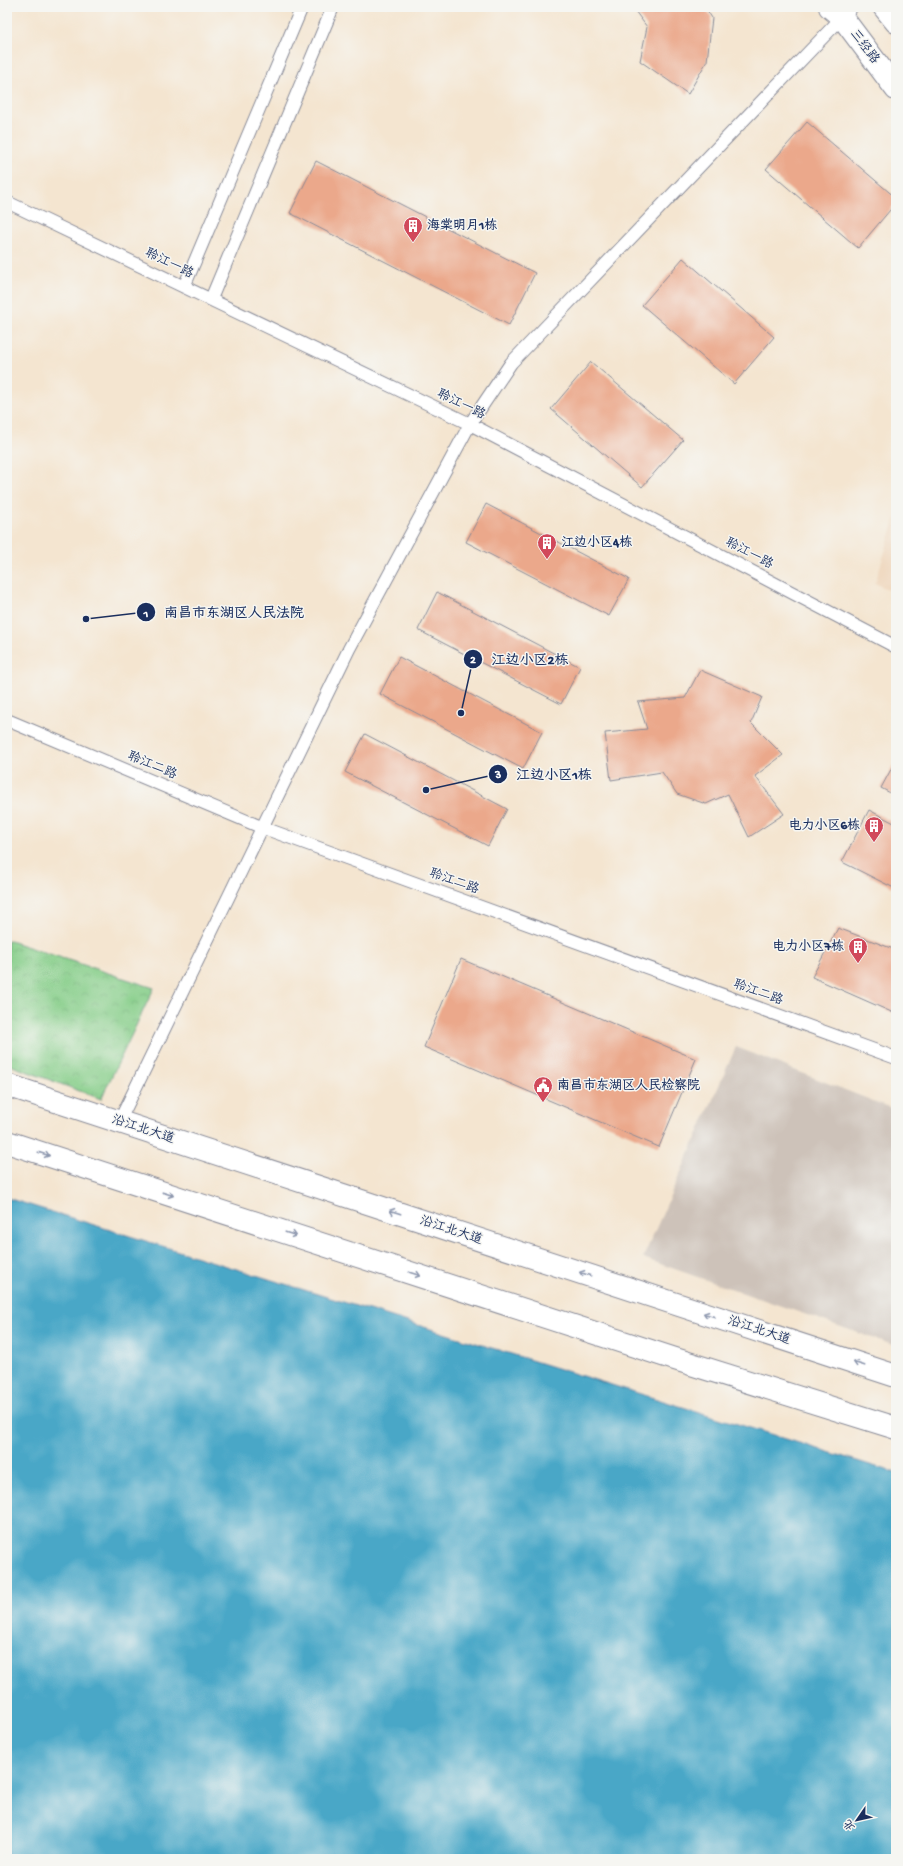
<svg xmlns="http://www.w3.org/2000/svg" width="903" height="1866" font-family="'Gochi Hand','LXGW WenKai TC',sans-serif">
<style>
.built{fill:#efd6bb}
.industrial{fill:#cdc2b9}
.park{fill:url(#park-crowns);stroke:#507e74}
.water{fill:#48a7c7;stroke:#326b92}
.building{fill:#eba88b}
.lines{fill:none;stroke-linecap:round;stroke-linejoin:round}
.lane-casing{stroke:#888a97;stroke-width:14}
.secondary-casing{stroke:#888a97;stroke-width:24}
.primary-casing{stroke:#888a97;stroke-width:24}
.lane{stroke:#fff;stroke-width:12}
.secondary{stroke:#fff;stroke-width:22}
.primary{stroke:#fff;stroke-width:22}
.oneway{stroke:#8d97ae}
.labels{text-anchor:middle;dominant-baseline:central;stroke-width:3;stroke-linejoin:round;paint-order:stroke}
.street-label{font-size:13px;fill:#1b2f5e;stroke:#f6f6f2}
.poi-label{font-size:13px;font-weight:bold;fill:#1b2f5e;stroke:#f6f6f2;text-anchor:start}
.leader{fill:none;stroke:#1b2f5e;stroke-width:1.5}
.callout-dot{fill:#1b2f5e;stroke:#f6f6f2;stroke-width:1.5}
.mark-label{font-size:12px;text-anchor:middle;font-weight:bold;fill:#fff}
.callout-label{font-size:14px;text-anchor:middle;font-weight:bold;fill:#1b2f5e;stroke:#f6f6f2;stroke-width:3;stroke-linejoin:round;paint-order:stroke}
</style>
<defs>
<pattern id="park-crowns" width="20" height="18" patternUnits="userSpaceOnUse"><rect width="20" height="18" fill="#86ce89"/><path d="M2 6a3 3 0 1 1 6 0M12 15a3 3 0 1 1 6 0" fill="none" stroke="#73b179"/></pattern>
</defs>
<rect width="100%" height="100%" fill="#f6f6f2"/>
<filter id="ink" filterUnits="userSpaceOnUse"><feTurbulence type="fractalNoise" baseFrequency=".025" numOctaves="2"/><feDisplacementMap in="SourceGraphic" scale="8" xChannelSelector="R" yChannelSelector="G"/><feConvolveMatrix kernelMatrix="1 2 1 2 8 2 1 2 1" color-interpolation-filters="sRGB"/></filter>
<filter id="wash" filterUnits="userSpaceOnUse"><feTurbulence type="fractalNoise" baseFrequency=".012" numOctaves="4" result="noise"/><feDisplacementMap in="SourceGraphic" scale="16" xChannelSelector="R" yChannelSelector="G"/><feGaussianBlur stdDeviation="0.9" result="paint"/><feColorMatrix in="noise" values="0 0 0 0 0 0 0 0 0 0 0 0 0 0 0 0 0 1.4 0 .05"/><feComposite in="paint" operator="in"/></filter>
<g filter="url(#wash)">
<rect width="100%" height="100%" fill="#f4e5d0"/>
<!-- built -->
<path class="built" d="M896 517V594L875 583Z"/>
<!-- industrial -->
<path class="industrial" d="M736 1047 896 1110V1346L643 1258Z"/>
<!-- park -->
<path class="park" d="M7 940 154 988 101 1099 7 1064Z"/>
<!-- water -->
<path class="water" d="M7 1198 896 1473V1859H7Z"/>
<g id="blocks">
<!-- building -->
<path class="building" d="M632 7H705L712 18 707 61 688 94 640 61 647 27Z
M807 122 896 198V203L858 248 766 169Z
M316 161 535 273 509 325 290 213Z
M683 258 774 337 734 384 642 305Z
M591 362 683 440 642 487 551 409Z
M486 504 629 579 609 616 466 542Z
M437 592 580 667 561 704 418 630Z
M399 657 542 732 523 769 380 694Z
M700 670 762 697 751 723 783 755 755 776 784 814 749 837 728 794 706 804 677 794 662 772 611 780 605 733 647 729 638 702 685 698Z
M365 734 507 809 488 846 345 772Z
M896 760V796L881 788Z
M869 810 896 824V889L842 862Z
M838 928 896 950V1014L812 977Z
M461 959 696 1059 659 1147 424 1047Z"/>
</g>
</g>
<g filter="url(#ink)">
<use href="#blocks" fill-opacity="0" stroke="#888a97" stroke-width="1"/>
<g class="lines">
<!-- lane casing -->
<g class="lane-casing">
<path id="lane" d="M7 202 470 424 896 647
M184 287 302 7
M211 299 333 7
M7 720 261 827 896 1058
M119 1122 349 649 470 424 511 363 852 7"/>
</g>
<!-- secondary casing -->
<g class="secondary-casing">
<path id="secondary" d="M830 7 842 17 896 89
M884 7 896 22"/>
</g>
<!-- primary casing -->
<g class="primary-casing">
<path id="primary" d="M7 1085 896 1376
M7 1142 675 1359 896 1428"/>
</g>
<!-- lane -->
<use href="#lane" class="lane"/>
<!-- secondary -->
<use href="#secondary" class="secondary"/>
<!-- primary -->
<use href="#primary" class="primary"/>
</g>
<!-- one-way arrows -->
<defs><path id="oneway-shaft" d="M-6 0H5M1.5-3L5.5 0L1.5 3" fill="none" stroke-width="1.6" stroke-linecap="round" stroke-linejoin="round"/></defs>
<g class="oneway">
<use href="#oneway-shaft" transform="translate(44 1154) rotate(18)"/>
<use href="#oneway-shaft" transform="translate(168 1194) rotate(18)"/>
<use href="#oneway-shaft" transform="translate(395 1212) rotate(-162)"/>
<use href="#oneway-shaft" transform="translate(291 1234) rotate(18)"/>
<use href="#oneway-shaft" transform="translate(415 1274) rotate(18)"/>
<use href="#oneway-shaft" transform="translate(585 1274) rotate(-162)"/>
<use href="#oneway-shaft" transform="translate(709 1315) rotate(-162)"/>
<use href="#oneway-shaft" transform="translate(859 1364) rotate(-162)"/>
</g>
</g>
<!-- icons -->
<defs>
<g id="building-pin" transform="scale(1)"><path d="M0 17L-7.5 6A9.5 9.5 0 1 1 7.5 6Z" fill="#d1495b" stroke="#f6f6f2"/><path d="M-4-6H4V6H1V3H-1V6H-4ZM-2.5-4.3h1.7v1.8h-1.7ZM.8-4.3h1.7v1.8H.8ZM-2.5-1h1.7V.8h-1.7ZM.8-1h1.7V.8H.8Z" fill="#fff"/></g>
<g id="civic-pin" transform="scale(1)"><path d="M0 17L-7.5 6A9.5 9.5 0 1 1 7.5 6Z" fill="#d1495b" stroke="#f6f6f2"/><path d="M-.6-6.5H3V-4.5H.6V-3L4-1V1h2V6H-6V1h2V-1L-.6-3ZM-1.2 2.5V6h2.4V2.5Z" fill="#fff"/></g>
</defs>
<g fill-rule="evenodd">
<use href="#building-pin" x="413" y="226"/>
<use href="#building-pin" x="547" y="543"/>
<use href="#building-pin" x="874" y="826"/>
<use href="#building-pin" x="858" y="947"/>
<use href="#civic-pin" x="543" y="1086"/>
</g>
<g class="labels">
<!-- street labels -->
<g class="street-label">
<text transform="translate(864 47) rotate(53)">三经路</text>
<text transform="translate(169 264) rotate(26)">聆江一路</text>
<text transform="translate(461 405) rotate(26)">聆江一路</text>
<text transform="translate(749 554) rotate(28)">聆江一路</text>
<text transform="translate(152 766) rotate(23)">聆江二路</text>
<text transform="translate(454 882) rotate(20)">聆江二路</text>
<text transform="translate(758 993) rotate(20)">聆江二路</text>
<text transform="translate(143 1130) rotate(18)">沿江北大道</text>
<text transform="translate(451 1231) rotate(18)">沿江北大道</text>
<text transform="translate(759 1331) rotate(18)">沿江北大道</text>
</g>
<!-- poi labels -->
<g class="poi-label">
<text x="427" y="226">海棠明月1栋</text>
<text x="561" y="543">江边小区4栋</text>
<text x="860" y="826" text-anchor="end">电力小区6栋</text>
<text x="844" y="947" text-anchor="end">电力小区7栋</text>
<text x="557" y="1086">南昌市东湖区人民检察院</text>
</g>
</g>
<!-- callouts -->
<path class="leader" d="M86 619L146 612M461 713L473 659M426 790L498 774"/>
<g class="callout-dot">
<circle cx="86" cy="619" r="4"/>
<circle cx="461" cy="713" r="4"/>
<circle cx="426" cy="790" r="4"/>
<circle cx="146" cy="612" r="10"/>
<circle cx="473" cy="659" r="10"/>
<circle cx="498" cy="774" r="10"/>
</g>
<g class="mark-label">
<text x="146" y="617">1</text>
<text x="473" y="663">2</text>
<text x="498" y="778">3</text>
</g>
<g class="callout-label">
<text x="234" y="617">南昌市东湖区人民法院</text>
<text x="530" y="664">江边小区2栋</text>
<text x="554" y="779">江边小区1栋</text>
</g>
<!-- margin -->
<rect width="903" height="1866" fill="none" stroke="#f6f6f2" stroke-width="24"/>
<!-- north arrow -->
<g transform="translate(857 1820) rotate(236)" stroke="#f6f6f2" stroke-width="3" paint-order="stroke">
<path d="M0-3L7 15L0 10L-7 15Z" fill="#1b2f5e"/>
<text y="-6" font-size="11" font-weight="bold" text-anchor="middle" fill="#1b2f5e">北</text>
</g>
</svg>
